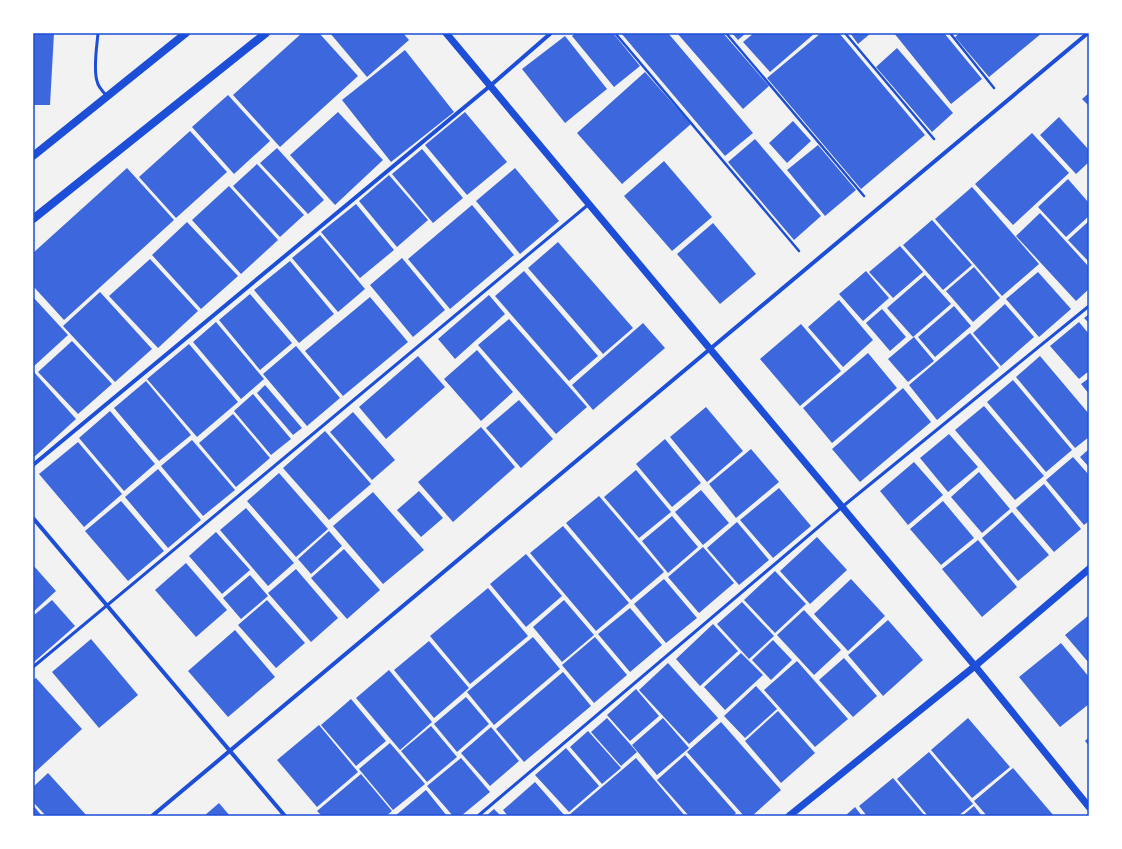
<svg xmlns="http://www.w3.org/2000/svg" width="1122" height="849" font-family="Helvetica,sans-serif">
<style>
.building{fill:#3d67dc}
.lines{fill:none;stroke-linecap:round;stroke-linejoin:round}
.path{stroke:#1d4ed8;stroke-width:2.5}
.service{stroke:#1d4ed8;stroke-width:3}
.minor{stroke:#1d4ed8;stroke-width:4}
.tertiary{stroke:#1d4ed8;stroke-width:7}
.secondary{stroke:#1d4ed8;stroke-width:8}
.neatline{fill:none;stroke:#1d4ed8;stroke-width:1.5}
</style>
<rect width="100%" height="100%" fill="#f2f2f2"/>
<!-- building -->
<path class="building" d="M33 33H54L50 105H33Z
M302 33H319L358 76 280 147 233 95Z
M330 33H403L409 40 367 77Z
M575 33H613L640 66 614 87 572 36Z
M621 33H668L753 133 725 156Z
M677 33H723L769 86 743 109Z
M732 33H746L738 40Z
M754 33H815L770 72 743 42Z
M821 33H839L925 135 861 189 767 78Z
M850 33H871L858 44Z
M894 33H944L982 79 951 104Z
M960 33H1042L989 77 955 37Z
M565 36 607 89 565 123 522 69Z
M897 48 953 113 932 132 876 67Z
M405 50 454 112 391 162 342 100Z
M645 72 691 124 622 184 577 133Z
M1089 93V106L1082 99Z
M228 95 270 141 234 174 192 127Z
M338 112 383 160 335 205 290 155Z
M465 112 507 162 467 195 425 145Z
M1059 117 1089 150V162L1076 174 1040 135Z
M793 121 811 141 787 163 769 143Z
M190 131 227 172 176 218 139 177Z
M1032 133 1069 173 1013 225 975 184Z
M755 139 821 216 794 240 728 162Z
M818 145 856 190 825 216 787 170Z
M277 148 324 200 308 214 260 163Z
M422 149 463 198 433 223 392 174Z
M664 161 712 217 672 251 624 196Z
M257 164 304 215 280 237 233 186Z
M127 168 174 220 64 320 33 286V253Z
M515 168 559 221 520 254 476 201Z
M389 175 428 220 397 247 359 201Z
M1068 179 1089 203V216L1066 237 1038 207Z
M229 186 278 240 241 274 192 220Z
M972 187 1039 264 1002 296 935 219Z
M356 204 394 250 360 278 321 232Z
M472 205 514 255 450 309 408 259Z
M1040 213 1089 267V289L1076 301 1016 236Z
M932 220 972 265 943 290 903 245Z
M1089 221V262L1068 240Z
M187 222 238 276 201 309 152 255Z
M713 223 756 274 720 304 677 254Z
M320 235 365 289 338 312 292 258Z
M558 242 633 328 603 354 528 268Z
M900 246 923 272 893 298 869 272Z
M402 258 445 310 413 337 370 285Z
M150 259 198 311 158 348 109 296Z
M290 261 334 314 299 343 254 290Z
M974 267 1000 298 973 322 946 291Z
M524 271 598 356 569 381 495 296Z
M866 271 889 298 863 321 839 294Z
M1038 272 1071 309 1039 337 1006 299Z
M925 275 951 304 913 337 887 308Z
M100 292 152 349 115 382 63 326Z
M250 294 292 343 260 370 219 320Z
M489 295 505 314 455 359 438 339Z
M33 297 68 335 33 367Z
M370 297 408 342 343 396 305 351Z
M839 300 873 340 843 367 808 327Z
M1005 304 1034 337 1001 366 973 333Z
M954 306 971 326 935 357 918 337Z
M882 309 906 337 890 351 866 323Z
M1089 314V323L1084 318Z
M509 319 587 407 556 434 478 345Z
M216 322 264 379 241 399 193 342Z
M1079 322 1089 334V371L1079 379 1050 346Z
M643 323 665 348 593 410 572 385Z
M801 324 841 371 800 406 760 359Z
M970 333 999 368 937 420 909 385Z
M914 337 934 361 908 382 888 359Z
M72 341 112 384 78 414 38 372Z
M189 344 238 402 197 437 147 379Z
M296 346 340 398 307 426 263 374Z
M477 350 513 392 481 421 444 379Z
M868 353 897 388 832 443 803 408Z
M418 356 445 387 386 439 359 407Z
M1040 356 1089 414V437L1075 448 1016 377Z
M33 371 76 419 33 458Z
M1089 378V394L1081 384Z
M1013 380 1072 450 1046 472 987 402Z
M146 381 191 435 159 461 114 408Z
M265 385 302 428 293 435 257 393Z
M903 388 931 422 860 482 832 449Z
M253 394 291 439 271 455 234 411Z
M519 400 553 439 521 468 486 428Z
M984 406 1044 476 1015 500 955 430Z
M706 407 743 451 707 482 670 437Z
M110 411 155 464 124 491 79 438Z
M353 412 395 460 372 480 330 432Z
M233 414 270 458 236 487 199 443Z
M481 427 515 467 453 522 418 482Z
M325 431 371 484 329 520 283 468Z
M949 434 978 467 948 492 920 458Z
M665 439 701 483 672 507 636 464Z
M192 440 235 490 203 516 161 466Z
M78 442 122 494 84 527 39 474Z
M751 449 779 482 736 518 709 484Z
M1089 449V467L1080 457Z
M1073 457 1089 475V521L1084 525 1046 480Z
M914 462 943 495 908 525 880 491Z
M158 469 201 520 168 548 125 497Z
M636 470 671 512 639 538 604 497Z
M979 472 1010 509 982 533 951 497Z
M279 473 328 529 296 557 247 501Z
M1044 484 1081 529 1054 552 1016 508Z
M779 488 811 526 773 558 740 520Z
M701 490 729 523 703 545 675 512Z
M419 491 443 518 421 537 397 510Z
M373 492 424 550 383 584 333 526Z
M599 496 664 572 631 600 566 523Z
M121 501 164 551 128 581 85 531Z
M943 501 974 538 941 565 910 529Z
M246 508 294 563 268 586 220 530Z
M1012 512 1049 555 1018 581 982 538Z
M672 516 698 547 668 573 642 541Z
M737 522 769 560 739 585 707 548Z
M563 526 629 603 596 631 530 553Z
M329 531 342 546 311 574 298 559Z
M216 532 250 570 222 594 189 556Z
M817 537 847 570 810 604 780 571Z
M978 540 1017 587 982 617 942 569Z
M703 547 734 583 699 613 668 577Z
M344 549 380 590 347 619 311 578Z
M526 554 562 596 526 627 490 584Z
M186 563 227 610 196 637 155 590Z
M33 565 56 591 33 612Z
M296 569 338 618 311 642 268 593Z
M775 571 806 604 775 633 744 600Z
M250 575 268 596 241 619 223 598Z
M664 579 697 618 666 643 634 604Z
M851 579 885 616 848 651 814 614Z
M488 588 528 636 470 684 430 636Z
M52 600 75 626 33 663V616Z
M267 600 305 643 276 668 238 625Z
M564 600 594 635 562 662 533 627Z
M742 602 774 636 749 659 717 624Z
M630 608 662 645 630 672 598 634Z
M804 610 841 650 814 675 777 635Z
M1089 615V663L1065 635Z
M888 620 923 660 883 696 848 655Z
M713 624 738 651 700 686 676 659Z
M235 630 275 677 228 717 188 671Z
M533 637 560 669 494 725 467 692Z
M595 637 627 675 594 703 562 665Z
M91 639 138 695 99 728 52 672Z
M773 640 792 660 771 680 752 660Z
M429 641 469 688 434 718 394 670Z
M1061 643 1089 677V704L1060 727 1019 677Z
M741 653 763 675 725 710 704 687Z
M844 658 877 696 853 717 819 680Z
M797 661 848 719 815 747 764 690Z
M668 663 718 718 689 744 639 690Z
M389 670 432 722 400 750 356 698Z
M563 672 591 706 524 762 496 729Z
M36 678 82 729 33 774V680Z
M756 686 777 709 745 738 724 716Z
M636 689 659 716 630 741 607 715Z
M466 697 489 724 457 752 434 724Z
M351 699 386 741 356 766 321 725Z
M778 711 815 753 781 783 745 741Z
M607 718 637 752 621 766 591 732Z
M663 718 689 748 657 775 632 745Z
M968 718 1010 767 972 798 931 750Z
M721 722 781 790 752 816H744L687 752Z
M319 725 358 772 317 807 277 760Z
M431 726 457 757 427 782 401 751Z
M491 727 519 761 490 786 461 753Z
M588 731 621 768 602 784 570 747Z
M1089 737V746L1085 741Z
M390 743 425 784 393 810 359 769Z
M566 748 599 786 569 812 535 775Z
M929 752 973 804 958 816H928L897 779Z
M685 755 736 813 733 816H689L657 780Z
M461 758 490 792 461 816H453L427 786Z
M636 758 685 816H571L569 815Z
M1013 768 1054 816H987L974 801Z
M48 773 87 816H46L33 802V787Z
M361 774 392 811 386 816H322L317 811Z
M893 778 925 816H867L859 806Z
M535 782 565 816H508L503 810Z
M426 790 447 816H395Z
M219 803 230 816H204Z
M33 805 42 816H33Z
M974 806 982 816H962Z
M855 807 862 816H845Z
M494 809 501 816H486Z"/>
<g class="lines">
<!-- path -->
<path class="path" d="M615 33 799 251
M726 33 864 196
M845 33 934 139
M950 33 994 88"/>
<!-- service -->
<path class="service" d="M98 33C97 46 93 68 97 81 98 87 103 92 107 96
M33 667 589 204
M478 816 842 507 1089 306"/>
<!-- minor -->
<path class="minor" d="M33 465 490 86 551 33
M33 518 285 816
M152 816 710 349 1088 33"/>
<!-- tertiary -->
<path class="tertiary" d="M446 33 975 666 1089 807
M789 816 975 666 1089 569"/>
<!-- secondary -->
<path class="secondary" d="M33 156 186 33
M33 219 266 33"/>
</g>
<!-- border -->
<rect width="1122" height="849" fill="none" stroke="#ffffff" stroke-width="68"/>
<rect x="34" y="34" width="1054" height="781" class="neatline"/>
</svg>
